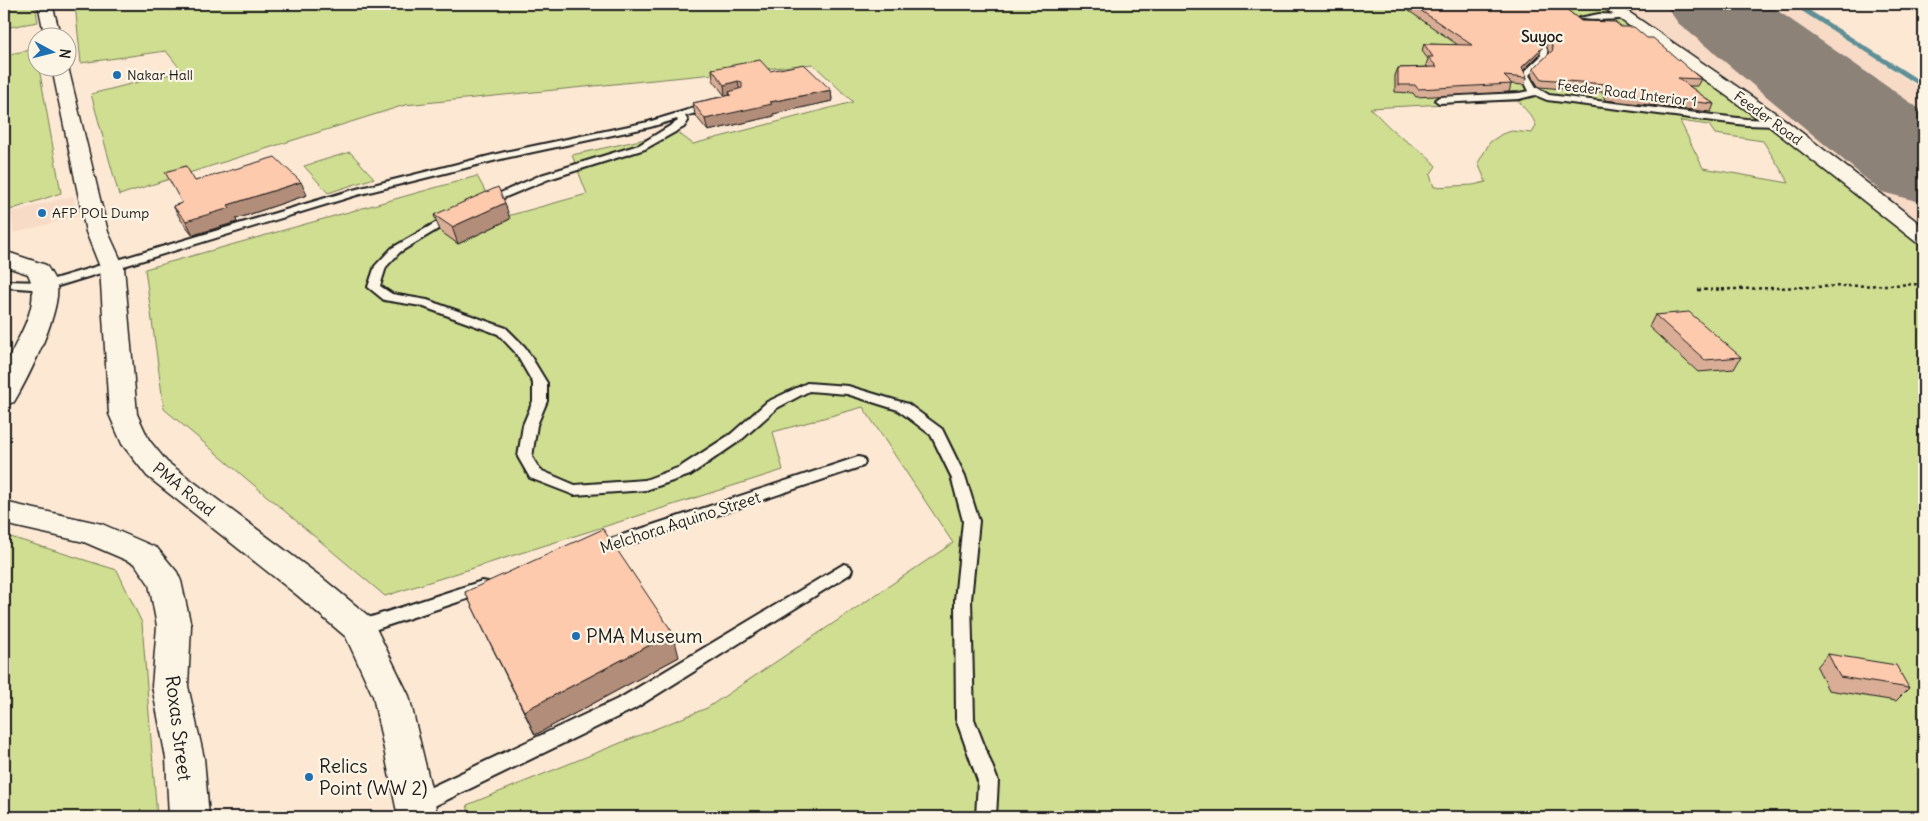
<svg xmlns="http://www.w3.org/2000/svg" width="1928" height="821" font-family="Delius,sans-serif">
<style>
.built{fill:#f8dbc6}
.green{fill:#cfde91;stroke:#767d56;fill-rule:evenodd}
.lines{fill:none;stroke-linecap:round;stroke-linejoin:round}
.stream{stroke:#5f8f96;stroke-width:4.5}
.runway{fill:#8c8278;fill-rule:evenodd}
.service-casing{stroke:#1c1c1c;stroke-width:4}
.minor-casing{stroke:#1c1c1c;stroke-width:3}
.path{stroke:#1c1c1c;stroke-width:2.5;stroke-dasharray:3 3;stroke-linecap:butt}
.service{fill:#fcf5e5;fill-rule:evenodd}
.minor{fill:#fcf5e5;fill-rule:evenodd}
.wall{fill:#daae96;stroke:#1c1c1c}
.shaded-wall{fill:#b28d7a;stroke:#1c1c1c}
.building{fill:#fecaae;stroke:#1c1c1c}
.poi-dot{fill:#1f6fb2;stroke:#fcf5e5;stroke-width:2}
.labels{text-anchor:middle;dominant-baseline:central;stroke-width:4.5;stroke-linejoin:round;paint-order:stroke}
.far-poi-label{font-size:14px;fill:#1c1c1c;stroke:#fcf5e5;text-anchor:start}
.far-street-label{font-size:14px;fill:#1c1c1c;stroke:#fcf5e5}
.far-neighbourhood-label{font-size:15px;font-weight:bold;fill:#1c1c1c;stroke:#fcf5e5}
.street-label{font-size:16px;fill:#1c1c1c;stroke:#fcf5e5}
.near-poi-label{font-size:19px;fill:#1c1c1c;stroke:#fcf5e5;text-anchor:start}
.near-street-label{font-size:19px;fill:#1c1c1c;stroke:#fcf5e5}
</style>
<rect width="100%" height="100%" fill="#fde8d4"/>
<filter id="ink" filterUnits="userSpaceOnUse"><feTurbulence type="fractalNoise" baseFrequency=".02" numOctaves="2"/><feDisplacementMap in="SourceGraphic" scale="10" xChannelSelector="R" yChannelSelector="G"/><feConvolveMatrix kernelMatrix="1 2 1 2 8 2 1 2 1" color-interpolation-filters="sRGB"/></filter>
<g filter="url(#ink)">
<!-- built -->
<path class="built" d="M1619 4H1795L1924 91V228L1849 170Z
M73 196 79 216 14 233 11 212Z"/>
<!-- green -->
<path class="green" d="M4 4H35L38 22 4 28Z
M75 4H1619L1849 170 1924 228V817H470L467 805 707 708 953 543 863 407 773 432 783 470 385 596 164 409 145 269 477 176 500 218 587 194 572 155 677 132 693 144 853 102 813 64 405 105 119 195 91 94 182 71 166 51 81 63ZM1501 101H1519C1525 111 1533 115 1536 126L1532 133 1512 131 1502 134 1490 142 1478 163 1486 182 1473 185 1434 187 1430 175 1436 166C1424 151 1410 145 1396 133 1387 126 1379 116 1370 108ZM1680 121 1709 125 1715 134 1763 141 1789 183 1703 168Z
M36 49 38 68H39L61 193 4 212V55Z
M350 152 374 178 328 193 304 166Z
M4 535 117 570 142 623 157 817H4Z"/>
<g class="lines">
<!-- stream -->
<path class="stream" d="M1795 4 1924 86"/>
<!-- runway -->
<path class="runway" d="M1665 4H1768L1924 112V203L1882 192 1678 23Z"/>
<!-- service casing -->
<g class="service-casing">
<path id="service" d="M1599 14 1625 15 1629 17C1625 20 1583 21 1579 18Z
M1539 43H1545L1549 56 1529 75 1536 87 1549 95 1746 119 1777 120 1782 123 1777 126 1746 125 1547 100 1535 95 1519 99 1439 103 1435 100 1439 97 1519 93 1529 91 1521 75 1541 56Z
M711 103 714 104V108L685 116 688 121 684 127 645 149 549 179 489 204 485 205 480 202 541 175 639 145 678 121 677 119 650 127 505 158 357 195 45 290 4 287V281L44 282 349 191 505 152 648 122Z
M454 212 458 213 459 215 458 217 400 252 386 267 380 286 392 294 427 300 506 328 525 347 547 383V401L537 425 532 457 540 470 575 485 645 480 680 467 731 434 767 402 807 383 848 386 908 404 942 429 965 476 979 521 971 600 974 719 998 781 996 817H976L978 781 956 719 955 600 963 521 951 476 931 435 898 410 847 394 809 391 777 408 741 440 690 475 646 490 574 495 530 478 518 457 523 425 533 401V383L515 352 498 334 421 306 384 300 368 287 375 266 392 248Z
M858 457 863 458 865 462 863 466 595 556 589 554 587 550 589 546Z
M844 564 850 566 852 570 850 574 634 709 424 811 417 813 410 811 407 804 410 797 622 697Z
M482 581 488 582 490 587 488 592 359 635 353 633 350 628 353 623Z"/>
</g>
<!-- minor casing -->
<g class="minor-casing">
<path id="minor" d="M38 4H52L61 38H45Z
M1601 4H1617L1784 119 1924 227V244L1916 242 1770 127 1603 7Z
M68 67 108 232 124 267 137 414 149 440 167 462 321 577 371 618 409 696 438 817H398L373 696 346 637 297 595 147 476 122 444 109 414 100 267 86 232 52 68Z
M4 251 46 265C50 271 55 279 57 286 61 312 28 379 14 402L4 405C3 395 1 379 4 370 14 341 44 306 28 274L4 266Z
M4 502 102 524 157 548 177 572 181 581 191 626 188 686 204 758 209 817H169L166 758 152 686 157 626 149 584 135 564 84 542 4 524Z"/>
</g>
<!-- path -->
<path class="path" d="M1698 290 1924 284"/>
<!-- service -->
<use href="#service" class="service"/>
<!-- minor -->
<use href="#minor" class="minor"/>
</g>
<!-- wall -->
<path class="wall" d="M1399 4H1560L1581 21 1621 27 1701 79 1697 86H1689L1714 104 1711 112 1605 100 1602 92 1539 87 1531 75 1534 68 1549 54 1545 41H1541L1539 55 1524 70 1527 78 1524 85 1511 84 1509 92 1416 97 1413 93 1395 92V76L1398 68 1428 67 1426 65 1428 59 1422 51 1424 44 1458 45Z
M712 69 770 71 831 90 832 101 773 114 774 116 708 131 695 115 693 103 725 96 713 80Z
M195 181 307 195 236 219 237 222 193 235 181 220 173 206 182 203Z
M434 215 510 219 458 244 440 231Z
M1655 315 1741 357 1734 369 1698 372 1649 327Z
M465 592 679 657 535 735Z
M1828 654 1909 688 1896 701 1828 690 1817 667Z"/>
<!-- shaded-wall -->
<path class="shaded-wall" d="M1540 34H1548L1545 41 1538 42Z
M1542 48 1539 55 1519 75 1522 67Z
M738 81 740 92H729L730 95 725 96 724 85Z
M831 90 832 101 773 114 774 116 708 131 705 119 770 102Z
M301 182 307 195 236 219 237 222 193 235 186 221 228 205Z
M505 203 510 219 458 244 452 227Z
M673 633 679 657 535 735 524 711Z"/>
<!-- building -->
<path class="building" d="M1411 4H1560L1581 21 1615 22 1621 27H1634L1647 38H1653L1701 79 1678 78 1714 104 1609 92 1605 84 1542 79 1534 68 1553 50 1548 34H1540L1542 48 1522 67 1527 78 1504 76 1512 84 1418 89 1415 85H1398V68L1437 67 1428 57H1433L1424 44 1472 45Z
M760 60 770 71 804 64 831 90 770 102 772 104 705 119 693 103 731 95 729 92 742 88V82L738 81 724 85 712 69Z
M275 157 301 182 228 205 230 208 186 221 173 206 182 203 165 172 186 166 195 181Z
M498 187 505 203 452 227 434 215Z
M1689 312 1741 357 1705 360 1655 315Z
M603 529 673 633 524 711 465 592Z
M1828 654 1896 665 1909 688 1840 677Z"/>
</g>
<!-- markers -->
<g class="poi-dot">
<circle cx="117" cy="75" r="5"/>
<circle cx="42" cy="213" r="5"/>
<circle cx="576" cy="636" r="5"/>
<circle cx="309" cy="777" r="5"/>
</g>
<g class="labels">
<!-- far-poi labels -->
<g class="far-poi-label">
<text x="127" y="75">Nakar Hall</text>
<text x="52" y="213">AFP POL Dump</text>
</g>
<!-- far-street labels -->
<g class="far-street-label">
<text transform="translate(1627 93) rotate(7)">Feeder Road Interior 1</text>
<text transform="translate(1768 118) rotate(36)">Feeder Road</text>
</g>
<!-- far-neighbourhood labels -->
<g class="far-neighbourhood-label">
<text x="1542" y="36">Suyoc</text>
</g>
<!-- street labels -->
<g class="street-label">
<text transform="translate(184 489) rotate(39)">PMA Road</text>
<text transform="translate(680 522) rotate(-18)">Melchora Aquino Street</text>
</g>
<!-- near-poi labels -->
<g class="near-poi-label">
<text x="586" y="636">PMA Museum</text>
<text x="319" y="766">Relics<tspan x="319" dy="22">Point (WW 2)</tspan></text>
</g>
<!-- near-street labels -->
<g class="near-street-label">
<text transform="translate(179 728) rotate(83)">Roxas Street</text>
</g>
</g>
<!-- margin -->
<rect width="1928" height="821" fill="none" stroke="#fcf5e5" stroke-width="20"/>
<rect x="10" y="10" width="1908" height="801" fill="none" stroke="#1c1c1c" stroke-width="2" filter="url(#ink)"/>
<!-- north arrow -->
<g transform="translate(52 52) rotate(97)"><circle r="24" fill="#fcf5e5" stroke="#a29e95"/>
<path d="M0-4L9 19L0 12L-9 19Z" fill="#1f6fb2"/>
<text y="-8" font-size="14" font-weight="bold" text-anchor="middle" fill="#1c1c1c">N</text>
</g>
</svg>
